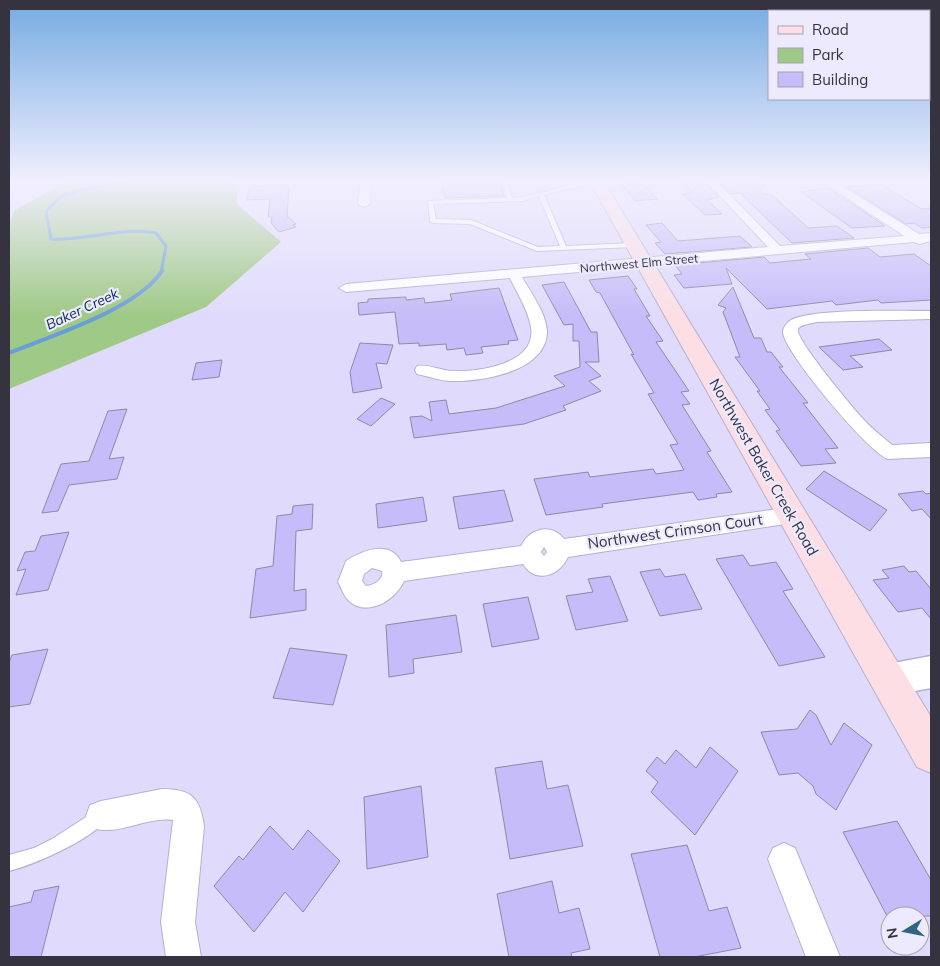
<svg xmlns="http://www.w3.org/2000/svg" width="940" height="966" font-family="Mulish,sans-serif">
<style>
.green{fill:#9fc986}
.lines{fill:none;stroke-linecap:round;stroke-linejoin:round}
.stream-far1{stroke:#699dda;stroke-width:3}
.stream{stroke:#699dda;stroke-width:4}
.building{fill:#c6bcf9;stroke:#8e89a7}
.service-casing{stroke:#b4b0cf;stroke-width:2}
.minor-casing{stroke:#b4b0cf;stroke-width:2}
.tertiary-casing{stroke:#b4b0cf;stroke-width:3}
.secondary-casing{stroke:#b4b0cf;stroke-width:2}
.service{fill:#fff;fill-rule:evenodd}
.minor{fill:#fff;fill-rule:evenodd}
.tertiary{fill:#fff;fill-rule:evenodd}
.secondary{fill:#fcdee4;fill-rule:evenodd}
.labels{text-anchor:middle;dominant-baseline:central;stroke-width:4.5;stroke-linejoin:round;paint-order:stroke}
.far-street-label{font-size:12px;fill:#353340;stroke:#edeafe}
.far-water-label{font-size:14px;font-style:italic;fill:#062c53;stroke:#edeafe}
.street-label{font-size:15px;fill:#353340;stroke:#edeafe}
</style>
<rect width="100%" height="100%" fill="#e0dbfc"/>
<!-- green -->
<path class="green" d="M66 182H237V204L281 242 206 307 9 389V223L15 210Z"/>
<g class="lines">
<!-- stream-far1 -->
<path class="stream-far1" d="M126 182 75 191 60 197 46 212 51 239C84 241 126 226 156 233L166 246 161 273"/>
<!-- stream -->
<path class="stream" d="M9 353C51 336 137 309 162 271"/>
</g>
<!-- building -->
<path class="building" d="M442 182H500L504 196 445 198Z
M680 182H705L719 197 707 200 722 214 705 215 682 194 692 192Z
M719 182H763L764 187 758 189 764 194H771L808 228 837 226 854 238 792 243 740 193 732 194Z
M642 183 658 199 635 201 621 184Z
M880 184 922 209 931 208V227L922 228 914 223 906 224 847 187Z
M289 185 287 216 296 224 293 225 296 227 279 232 271 223 272 217H268L270 199 246 200 251 186Z
M829 188 885 226 852 228 801 192Z
M662 223 678 241 740 236 752 247 665 254 655 243 661 242 646 225Z
M868 248 880 257 914 254 931 266V300L881 303 878 300 836 305 832 301 767 309 726 268 732 284 684 288 674 275 682 274 675 265 764 257 770 263 811 259 805 254Z
M628 276 637 289H634L650 316H646L663 341 656 342 689 391 681 392 690 404 682 405 711 451 707 452 732 492 716 494 717 497 698 500 693 492 602 504 603 507 546 515 534 479 588 472 590 477 653 469 656 474 684 470 670 445 678 444 648 394 654 393 631 354 634 355 600 293 596 292 589 280Z
M564 282 591 332H597L599 362H585L601 376 589 381 601 391 563 406 566 410 524 424 414 438 410 417 422 416 432 421 429 402 446 400 449 414 496 408 565 386 554 376 580 367 579 341H573V324L564 325 542 285Z
M733 287 754 338H761L767 352H771L783 367H779L808 403H803L838 448 825 449 836 463 801 466 776 431 780 430 765 410 770 409 757 391H760L735 357H740L723 312 726 308 718 305Z
M499 288 518 340 508 341 509 344 481 347 483 353 466 355 464 348 447 350 446 344 419 346V343L399 344 395 312 359 315 358 303 368 302V299L406 297V300L424 298 425 303 452 300 450 294Z
M879 339 892 350 850 356 863 367 843 370 819 347Z
M360 343 393 345 387 364 376 363 382 388 353 393 350 372Z
M222 360 219 377 192 380 196 363Z
M381 398 395 404 371 426 357 419Z
M127 409 109 459 124 457 117 479 69 485 58 511 42 513 61 464 89 461 108 411Z
M824 471 887 510 870 531 806 489Z
M504 490 513 521 459 529 453 497Z
M923 491 926 494 931 493V519L922 509 912 511 898 494Z
M423 497 427 521 378 528 376 504Z
M313 504 312 529 296 531 294 591 306 589V610L250 618 256 569 273 566 277 516 292 514 293 506Z
M69 532 48 590 16 595 26 569 17 571 25 552 35 551 41 536Z
M743 555 750 566 776 562 793 589 783 591 825 657 779 666 716 559Z
M904 566 909 572 916 571 931 589V619L922 608 898 612 873 580 889 578 882 570Z
M660 569 665 577 685 574 702 609 660 616 640 572Z
M610 576 628 621 576 630 566 596 593 592 588 579Z
M528 597 539 639 492 647 483 604Z
M456 615 462 652 413 659 414 673 389 677 386 625Z
M290 648 347 655 333 705 273 698Z
M48 649 30 704 9 707V663L12 655Z
M810 710 816 715 831 745 844 723 872 745 836 810 816 794 813 786 798 773 779 775 761 732 797 729Z
M710 747 738 771 695 835 651 792 658 782 646 771 657 757 665 764 676 750 696 768Z
M542 761 547 789 568 785 583 846 510 859 495 768Z
M421 786 428 857 367 869 364 797Z
M897 821 931 880V916H887L843 832Z
M270 826 293 850 308 830 340 861 303 912 285 892 254 932 214 886 239 856 243 860Z
M687 845 709 911 727 907 741 948 694 957H660L631 854Z
M552 881 559 913 579 908 590 949 571 953 572 957H509L497 894Z
M59 886 41 957H9V907L31 902 34 891Z"/>
<g class="lines">
<!-- service casing -->
<g class="service-casing">
<path id="service" d="M502 182H507L512 198C542 197 570 180 600 182L601 183 580 186 544 195 566 246 634 243 637 245 634 247 537 251 470 224 433 223 430 221 428 201 507 198ZM539 196 560 246 538 247 471 220 436 219 433 204 523 201Z
M100 808 105 811 108 816C99 837 31 866 9 871V855L34 848 52 839Z"/>
</g>
<!-- minor casing -->
<g class="minor-casing">
<path id="minor" d="M361 182H371L370 204 364 207 358 204Z
M707 182H717L780 246 904 236 823 182H835L919 234 931 233V241L919 244 914 242 522 277C531 293 547 314 547 333 545 372 481 382 451 381 440 381 428 376 417 374L415 370 417 366C428 364 439 370 451 371 477 372 537 365 531 327 528 310 517 293 510 278L346 292 339 288 346 284 768 247Z
M931 311V319L816 322C811 324 801 324 798 329 794 338 854 409 863 419 872 429 883 437 892 445L931 443V457L888 459C869 453 783 351 783 332 783 328 787 322 791 320 813 308 902 311 931 311Z
M792 507 799 509 803 515 799 521 792 523 568 557C560 575 536 585 523 564L404 581C395 601 366 618 348 600 344 596 341 587 338 582L346 561C361 551 390 539 401 562L521 546C529 529 551 522 564 539ZM544 547 547 552 544 556 541 552ZM372 568 382 571C384 580 374 585 366 586L362 581 364 574Z
M162 789C191 789 200 797 204 826L195 922 201 957H166L161 922 173 820C146 816 116 838 90 827L86 816 90 805 101 801Z
M784 843 795 848 840 957H806L768 859 773 848Z"/>
</g>
<!-- tertiary casing -->
<g class="tertiary-casing">
<path id="tertiary" d="M931 656V688L888 696 876 692 872 680 876 668 888 664Z"/>
</g>
<!-- secondary casing -->
<g class="secondary-casing">
<path id="secondary" d="M590 182H604L931 717V773L917 767Z"/>
</g>
<!-- service -->
<use href="#service" class="service"/>
<!-- minor -->
<use href="#minor" class="minor"/>
<!-- tertiary -->
<use href="#tertiary" class="tertiary"/>
<!-- secondary -->
<use href="#secondary" class="secondary"/>
</g>
<!-- sky -->
<linearGradient id="sky" x2="0" y2="1"><stop stop-color="#75abe2"/><stop offset="0.57" stop-color="#f1effe"/><stop offset="1" stop-color="#f1effe" stop-opacity="0"/></linearGradient>
<rect width="940" height="317" fill="url(#sky)"/>
<g class="labels">
<!-- far-street labels -->
<g class="far-street-label">
<text transform="translate(639 263) rotate(-5)">Northwest Elm Street</text>
</g>
<!-- far-water labels -->
<g class="far-water-label">
<text transform="translate(82 309) rotate(-25)">Baker Creek</text>
</g>
<!-- street labels -->
<g class="street-label">
<text transform="translate(764 467) rotate(60)">Northwest Baker Creek Road</text>
<text transform="translate(675 531) rotate(-8)">Northwest Crimson Court</text>
</g>
</g>
<!-- border -->
<rect width="940" height="966" fill="none" stroke="#353340" stroke-width="20"/>
<!-- legend -->
<rect x="768" y="10" width="162" height="90" fill="#edeafe" stroke="#a3a1b2"/>
<rect x="778" y="26" width="25" height="8" fill="#fcdee4" stroke="#a3a1b2"/>
<text x="812" y="35" font-size="15" fill="#353340">Road</text>
<rect x="778" y="48" width="25" height="15" fill="#9fc986" stroke="#a3a1b2"/>
<text x="812" y="60" font-size="15" fill="#353340">Park</text>
<rect x="778" y="72" width="25" height="15" fill="#c6bcf9" stroke="#a3a1b2"/>
<text x="812" y="85" font-size="15" fill="#353340">Building</text>
<!-- north arrow -->
<g transform="translate(905 931) rotate(260)"><circle r="24" fill="#edeafe" stroke="#a3a1b2"/>
<path d="M0-4L9 19L0 12L-9 19Z" fill="#316682"/>
<text y="-8" font-size="14" font-weight="bold" text-anchor="middle" fill="#353340">N</text>
</g>
</svg>
